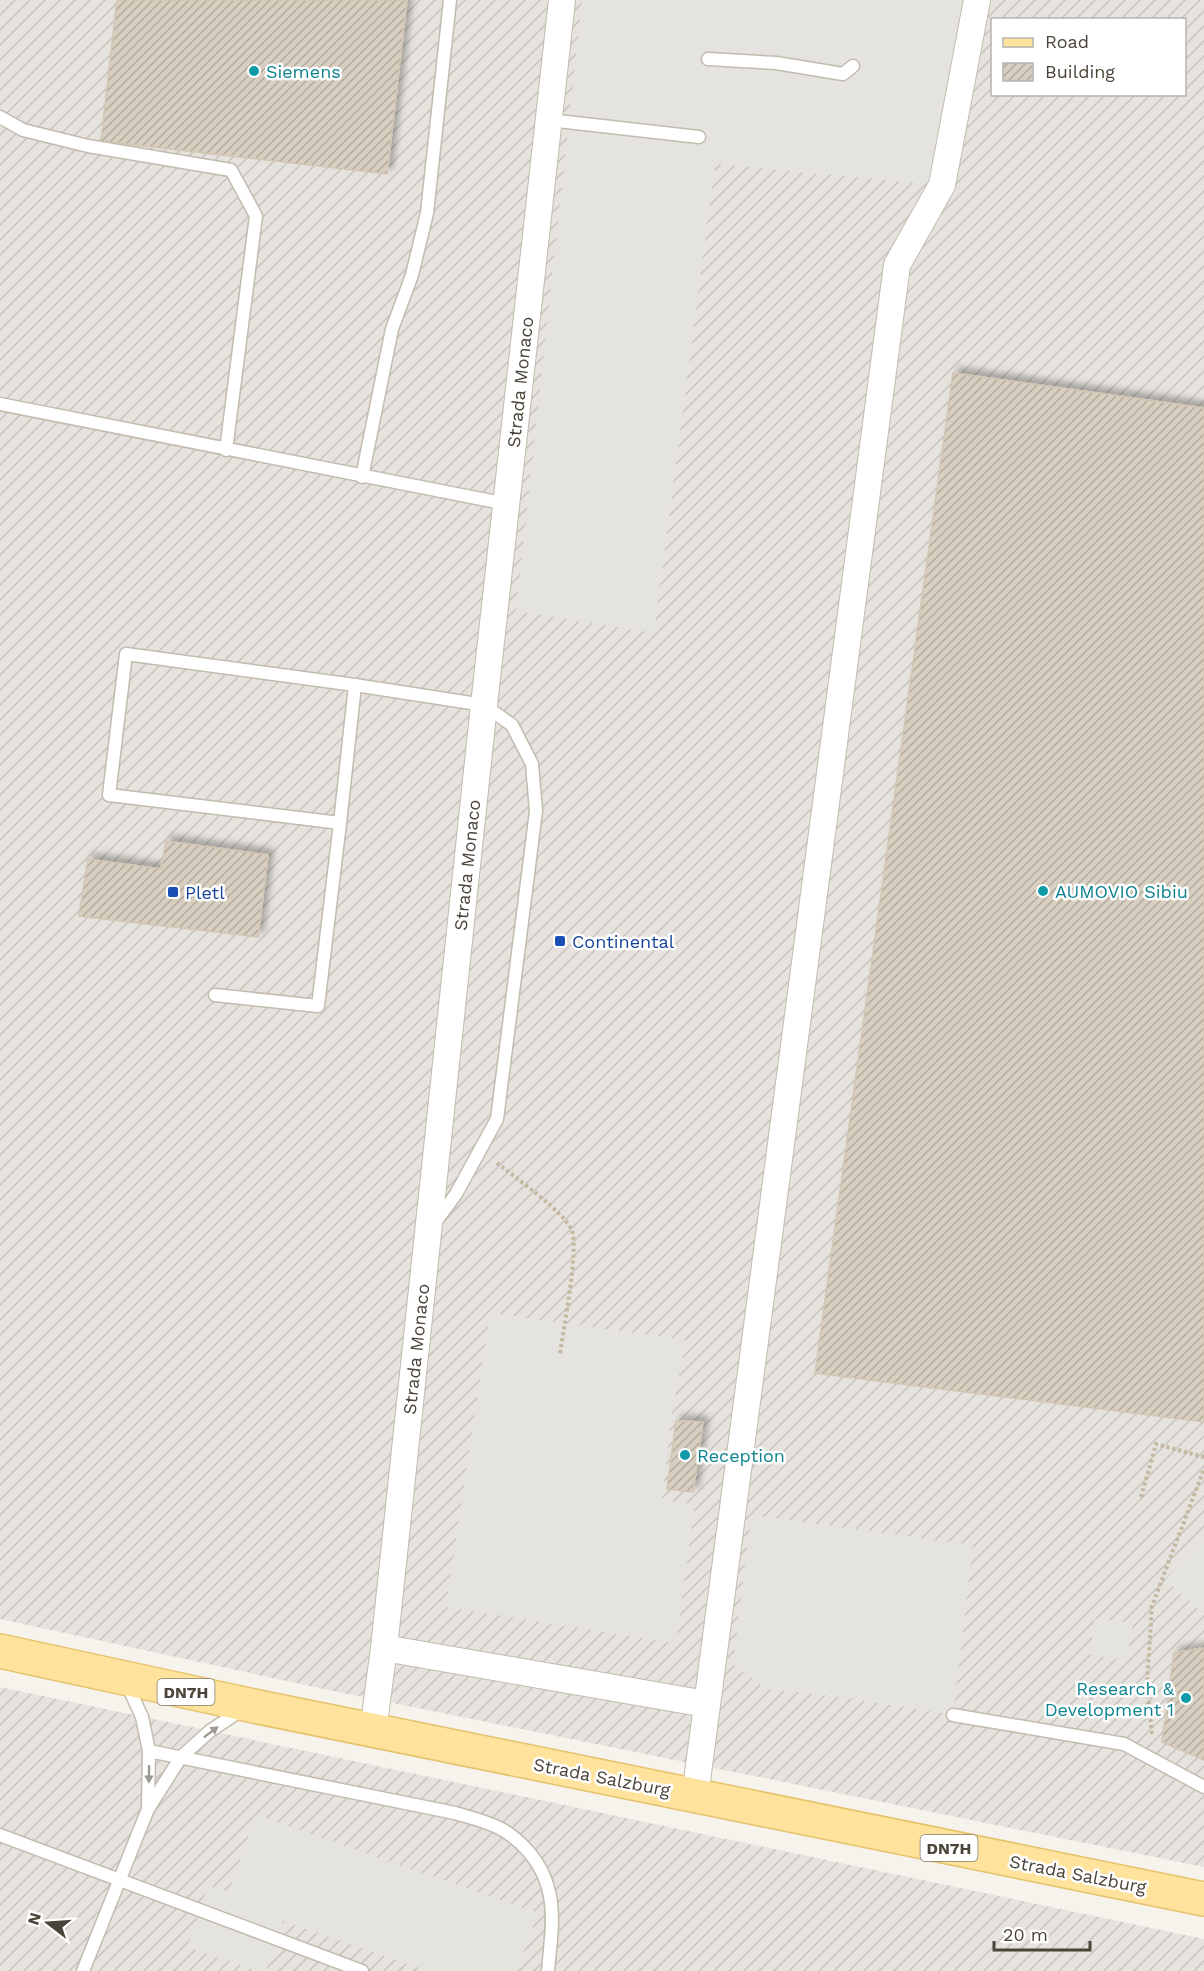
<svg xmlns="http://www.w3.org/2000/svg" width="1204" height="1971" font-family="'Work Sans',sans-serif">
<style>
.industrial{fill:url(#industrial-furrows);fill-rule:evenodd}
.parking{fill:#e5e3e0}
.building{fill:url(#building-hatch);stroke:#d3c7b4;stroke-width:1.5;filter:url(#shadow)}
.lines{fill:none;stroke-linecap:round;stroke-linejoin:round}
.service-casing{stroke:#c2bbae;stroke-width:15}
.minor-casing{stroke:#c2bbae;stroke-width:28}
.primary-casing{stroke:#e6c16a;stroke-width:36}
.path{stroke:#c4b79f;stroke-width:4;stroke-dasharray:3 3;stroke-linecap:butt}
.service{stroke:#fff;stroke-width:12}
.minor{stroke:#fff;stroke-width:26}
.primary{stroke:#ffe39c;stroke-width:33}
.oneway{fill:#9c9892}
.culture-dot{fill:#0f9aa8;stroke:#fff;stroke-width:2}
.transit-dot{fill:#1a4fb4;stroke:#fff;stroke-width:2}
.labels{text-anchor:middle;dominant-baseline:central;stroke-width:5;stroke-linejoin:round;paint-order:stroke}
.shield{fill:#fff;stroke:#817c74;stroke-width:1.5}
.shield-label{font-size:16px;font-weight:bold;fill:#4b4439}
.culture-label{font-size:18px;fill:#0d838f;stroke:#fff;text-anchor:start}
.street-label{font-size:18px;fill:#4b4439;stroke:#fff}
.transit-label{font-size:18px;fill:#164399;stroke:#fff;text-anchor:start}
</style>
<defs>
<pattern id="industrial-furrows" width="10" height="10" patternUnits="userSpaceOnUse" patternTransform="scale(1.5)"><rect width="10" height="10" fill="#e6e2dd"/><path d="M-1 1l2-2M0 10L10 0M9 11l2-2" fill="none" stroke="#c7c3be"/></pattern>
<pattern id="building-hatch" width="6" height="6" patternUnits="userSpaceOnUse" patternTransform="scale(1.5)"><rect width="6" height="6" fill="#d8cfc1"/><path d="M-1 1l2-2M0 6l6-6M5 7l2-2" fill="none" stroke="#b1aa9e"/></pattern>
<filter id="shadow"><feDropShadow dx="5.5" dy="-5.5" stdDeviation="3" flood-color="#0004"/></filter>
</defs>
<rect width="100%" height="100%" fill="#f6f3ec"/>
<!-- industrial -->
<path class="industrial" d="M0 0H1204V1867L319 1688 0 1619ZM992 20H1184V94H992Z
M0 1687 1204 1939V1971H0Z"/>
<!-- parking -->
<path class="parking" d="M582 0H963L939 185 715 164 654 633 516 611Z
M490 1313 686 1340 672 1412 662 1500 695 1504 676 1643 446 1607Z
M751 1515 973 1545 953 1715 841 1697 766 1689 733 1664Z
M1204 1537V1605L1199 1610 1165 1580Z
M1095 1619 1133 1623 1127 1660 1090 1655Z
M256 1815 538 1913 516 1971H428L283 1921 266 1971H258L187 1947 208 1886 229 1892Z"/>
<!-- building -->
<path class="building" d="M117 0H407L387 174 101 141Z
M953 373 1204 408V1422L815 1373Z
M166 841 268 855 258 937 79 916 88 859 161 869Z
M676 1421 703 1422 693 1492 667 1489Z
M1204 1648V1760L1162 1742 1174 1653Z"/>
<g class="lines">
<!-- service casing -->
<g class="service-casing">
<path id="service" d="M708 59 776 63 843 74 853 66
M0 117 23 130 88 146 231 170 256 216 226 450
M549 120 699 137
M0 404 507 504
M362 477 392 329 412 275 427 213 450 0
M340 823 355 685
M215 995 318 1006 340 823 109 795 126 654 355 685 484 705 512 725 532 764 536 811 497 1119 456 1194 434 1224
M126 1682 142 1717 149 1751 148 1807
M953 1715 1124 1744 1204 1787
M149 1751 455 1813C468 1817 482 1820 495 1826 507 1831 519 1841 528 1851 560 1888 552 1926 548 1971
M0 1835 362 1971
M83 1971 148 1809 181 1757 210 1731 243 1709"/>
</g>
<!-- minor casing -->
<g class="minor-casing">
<path id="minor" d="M384 1648 706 1704
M373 1731 384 1648 484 705 562 0
M695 1796 897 265 942 185 977 0"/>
</g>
<!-- primary casing -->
<g class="primary-casing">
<path id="primary" d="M0 1651 249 1705 1204 1899"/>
</g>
<!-- path -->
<path class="path" d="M497 1163C513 1176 566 1213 572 1231 579 1250 563 1330 560 1355
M1141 1497 1156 1444 1204 1457
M1152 1734 1147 1684 1152 1606 1204 1469"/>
<!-- service -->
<use href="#service" class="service"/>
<!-- minor -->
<use href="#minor" class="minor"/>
<!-- primary -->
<use href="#primary" class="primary"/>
</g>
<!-- one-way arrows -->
<defs><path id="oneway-solid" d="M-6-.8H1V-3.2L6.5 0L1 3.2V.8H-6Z" transform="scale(1.5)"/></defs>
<g class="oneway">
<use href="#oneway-solid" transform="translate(211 1732) rotate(-37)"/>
<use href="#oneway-solid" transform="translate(149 1774) rotate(91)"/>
</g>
<!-- markers -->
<g class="culture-dot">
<circle cx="254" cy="71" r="6"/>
<circle cx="1043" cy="891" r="6"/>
<circle cx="685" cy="1455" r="6"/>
<circle cx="1186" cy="1698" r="6"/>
</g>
<g class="transit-dot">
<rect x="167" y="886" width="12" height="12" rx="3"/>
<rect x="554" y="935" width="12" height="12" rx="3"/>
</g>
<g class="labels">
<!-- shield labels -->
<g class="shield">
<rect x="157.5" y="1679" width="57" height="26" rx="4.5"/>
<rect x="920.5" y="1835" width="57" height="26" rx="4.5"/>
</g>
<g class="shield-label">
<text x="186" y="1692">DN7H</text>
<text x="949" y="1848">DN7H</text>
</g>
<!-- culture labels -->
<g class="culture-label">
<text x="266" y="71">Siemens</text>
<text x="1055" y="891">AUMOVIO Sibiu</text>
<text x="697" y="1455">Reception</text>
<text x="1174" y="1688" text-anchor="end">Research &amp;<tspan x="1174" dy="21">Development 1</tspan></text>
</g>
<!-- street labels -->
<g class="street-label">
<text transform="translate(520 382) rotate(-84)">Strada Monaco</text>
<text transform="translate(467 865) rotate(-84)">Strada Monaco</text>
<text transform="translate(416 1349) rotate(-84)">Strada Monaco</text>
<text transform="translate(602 1777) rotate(11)">Strada Salzburg</text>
<text transform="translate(1078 1874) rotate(11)">Strada Salzburg</text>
</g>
<!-- transit labels -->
<g class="transit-label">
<text x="185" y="892">Pletl</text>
<text x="572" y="941">Continental</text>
</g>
</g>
<!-- legend -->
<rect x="991" y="18" width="195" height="78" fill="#ffffff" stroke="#b7b4b0" stroke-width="1.5"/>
<rect x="1003" y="38" width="30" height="9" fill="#ffe39c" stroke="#b7b4b0" stroke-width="1.5"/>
<text x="1045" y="48" font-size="18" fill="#4b4439">Road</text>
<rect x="1003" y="63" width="30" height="18" fill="url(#building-hatch)" stroke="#b7b4b0" stroke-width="1.5"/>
<text x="1045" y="78" font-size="18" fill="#4b4439">Building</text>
<!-- north arrow -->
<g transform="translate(48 1923) rotate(287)" stroke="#ffffff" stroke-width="4.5" paint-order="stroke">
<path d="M0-4.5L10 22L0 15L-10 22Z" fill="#4b4439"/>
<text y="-9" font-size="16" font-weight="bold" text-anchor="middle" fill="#4b4439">N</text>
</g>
<!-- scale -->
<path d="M994 1941v9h96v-9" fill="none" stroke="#4b4439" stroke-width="3"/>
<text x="1003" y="1941" font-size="18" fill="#4b4439" stroke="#ffffff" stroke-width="4.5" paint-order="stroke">20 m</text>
</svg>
